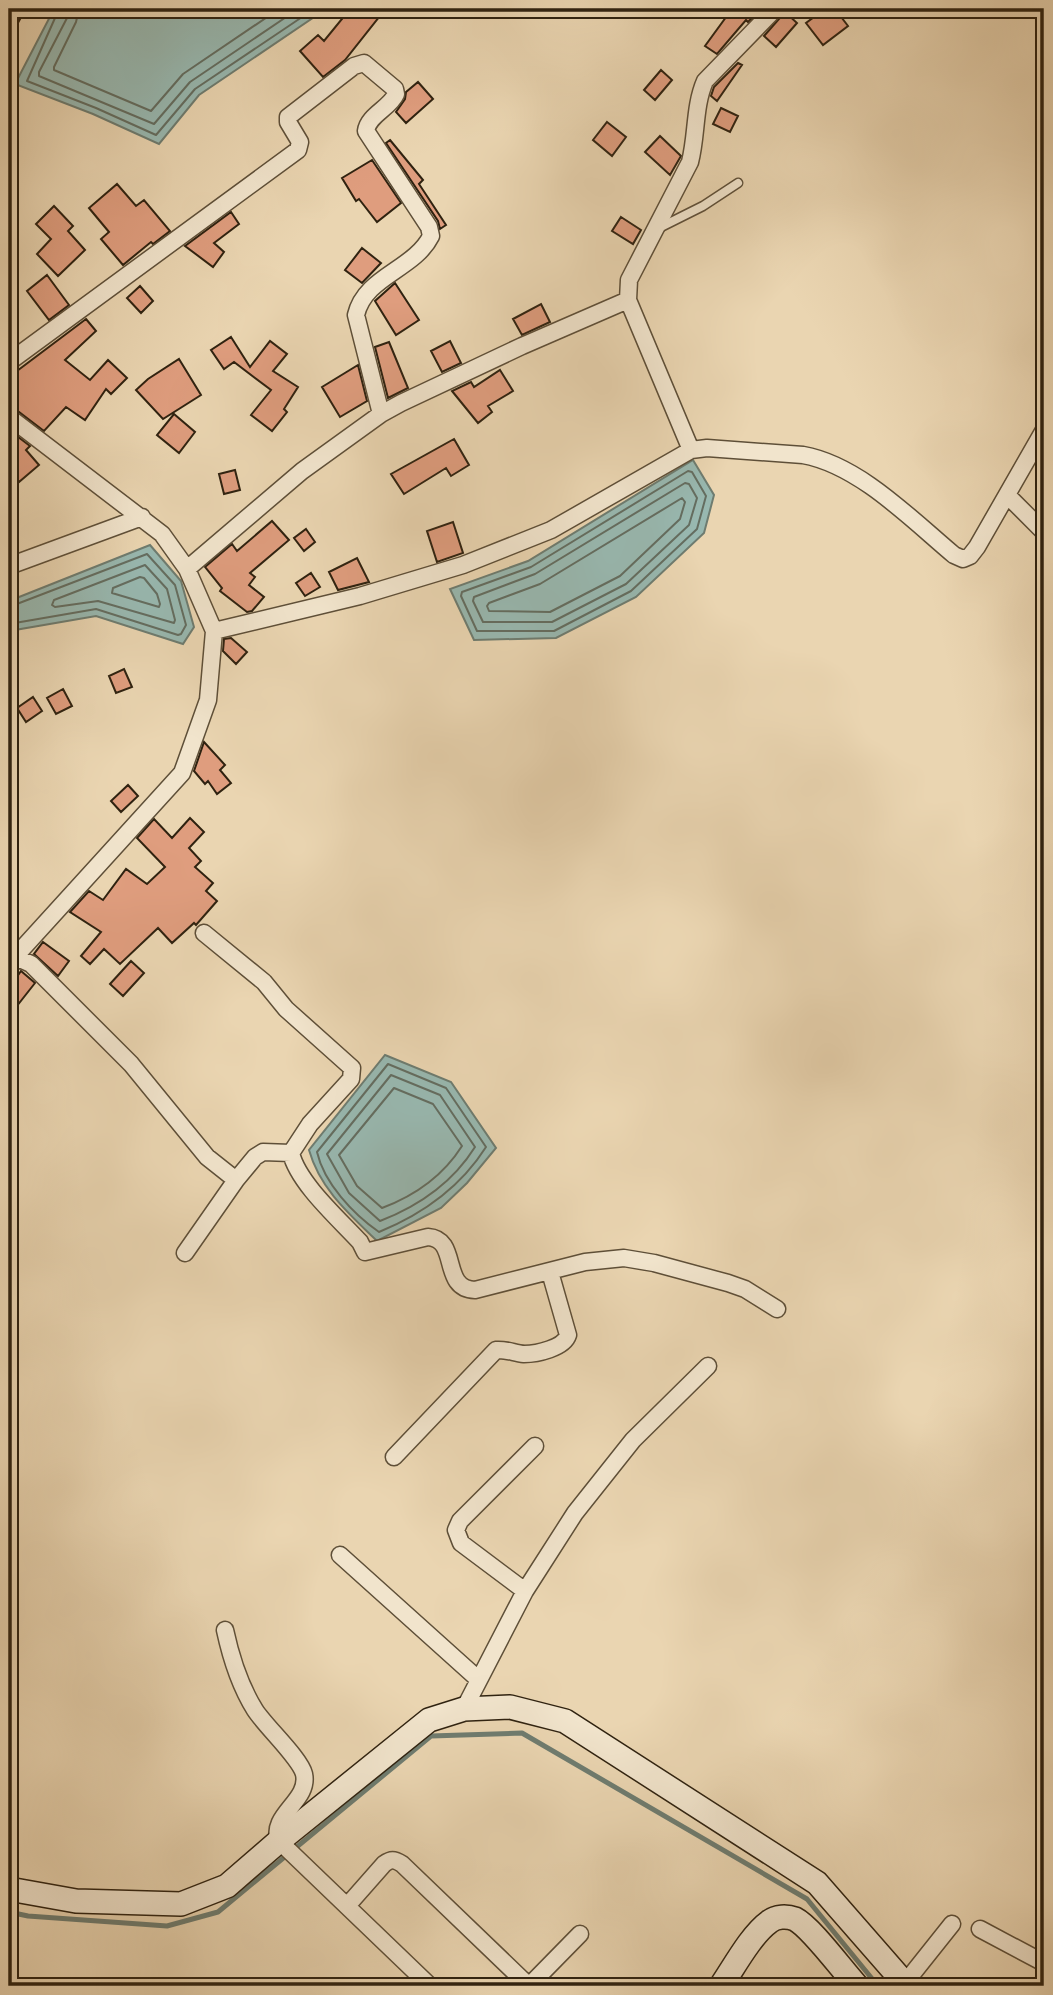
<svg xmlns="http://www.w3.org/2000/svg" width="1053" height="1995" font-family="'IM FELL Great Primer',serif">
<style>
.water{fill:#98b8b0;stroke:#6e7c70;stroke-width:2}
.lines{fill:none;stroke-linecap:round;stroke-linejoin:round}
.shore{stroke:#646d60;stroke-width:2}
.stream{stroke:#6e7c70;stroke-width:5}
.building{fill:#df9d7e;stroke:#2f2210;stroke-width:2}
.lane-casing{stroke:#5e4f38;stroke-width:11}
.street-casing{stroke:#5e4f38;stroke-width:19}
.secondary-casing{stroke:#2f2210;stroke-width:26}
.lane{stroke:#f1e4cc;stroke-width:8}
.street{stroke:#f1e4cc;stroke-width:16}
.secondary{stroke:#f1e4cc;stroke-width:23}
.rail-casing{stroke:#2f2210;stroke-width:8}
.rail{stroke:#f1e4cc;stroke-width:5;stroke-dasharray:16;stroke-linecap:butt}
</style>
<rect width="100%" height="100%" fill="#ead5b1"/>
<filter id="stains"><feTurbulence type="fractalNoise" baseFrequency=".00286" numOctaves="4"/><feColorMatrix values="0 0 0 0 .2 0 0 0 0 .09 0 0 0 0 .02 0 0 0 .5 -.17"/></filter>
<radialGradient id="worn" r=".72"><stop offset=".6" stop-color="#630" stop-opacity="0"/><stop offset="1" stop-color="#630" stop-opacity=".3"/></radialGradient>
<!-- water -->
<path class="water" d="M54 9H326L199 95 159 144 93 114 15 84Z
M693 460 714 495 704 533 636 597 556 638 474 640 450 589 528 561Z
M150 545 181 581 194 627 183 644 96 616 9 631V601Z
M385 1055 451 1082 496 1148 467 1183 441 1208 377 1241C349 1214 320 1189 309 1150Z"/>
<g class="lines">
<!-- shore -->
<path class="shore" d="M59 9 27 81 96 108 156 135 195 89 314 9
M68 9 67 18 39 72V76L154 124 190 82 298 9
M79 9 76 22 54 67V70L151 111 183 74 279 9
M688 471 692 472 706 496 697 529 631 591 554 631H477L461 596 462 592 531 567Z
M685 483 689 484 697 498 689 525 626 584 552 622H483L473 601 474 597 535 574Z
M682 498 685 502 680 519 620 576 550 612 489 611 487 606 489 603 540 584Z
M145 565 167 589 175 620 174 623 98 601 55 607 52 605 54 600Z
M140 577 144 578 157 594 160 604 159 607 112 593 113 588Z
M9 607 147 554 175 585 186 625 181 634 178 635 96 609 9 624
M388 1064 446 1088 486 1147C460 1188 423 1214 379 1232 353 1214 324 1183 317 1152Z
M391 1075 440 1095 475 1147C453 1182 419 1206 380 1221L349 1193 327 1154Z
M394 1088 433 1104 462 1146C443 1176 414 1196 382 1208L357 1186 339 1155Z"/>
<!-- stream -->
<path class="stream" d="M9 1912 28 1916 167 1926 218 1912 431 1736 522 1733 807 1899 878 1986"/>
</g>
<!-- building -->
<path class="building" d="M350 9H370L379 17 345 60 323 77 300 51 318 35 324 41Z
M732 9H761L748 22 746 20 717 54 705 46Z
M825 9H835L848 26 823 45 806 23Z
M785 12 797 23 776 47 764 36Z
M738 63 742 65 717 101 711 96 714 87Z
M661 70 672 80 655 100 644 90Z
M418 82 433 99 406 123 396 112 405 99 406 92Z
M721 108 738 116 730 132 713 124Z
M607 122 626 137 612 156 593 140Z
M660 136 681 156 670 175 645 152Z
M390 140 423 180 419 184 446 225 440 229 438 221 386 143Z
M372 160 401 203 377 222 359 199 356 201 342 178Z
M117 184 136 206 144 200 170 231 153 244 151 242 123 265 101 239 109 232 89 208Z
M54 206 73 226 68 231 85 250 58 276 37 254 51 239 36 224Z
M231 212 239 224 214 243 224 252 213 267 185 246Z
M621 217 641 230 633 244 612 231Z
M362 248 381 263 362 283 345 270Z
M47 275 69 305 49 320 27 291Z
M395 283 419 320 396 335 375 301Z
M140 286 153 301 141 313 127 298Z
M541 304 550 322 522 335 513 319Z
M86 319 96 331 65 360 90 380 108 360 127 378 111 394 106 389 85 420 66 407 44 431 15 409 9 407V377Z
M231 337 250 367 270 341 287 354 273 371 298 387 284 409 287 412 272 431 251 415 271 390 234 362 224 369 211 350Z
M450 341 461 363 442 372 431 351Z
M389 342 408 388 388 398 375 347Z
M179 359 201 395 163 419 136 390 148 379Z
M358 365 367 401 340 417 322 387Z
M500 370 513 391 488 406 492 412 478 423 452 391 471 382 474 387Z
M174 414 195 432 179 453 157 435Z
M9 430 30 446 26 450 39 465 19 482 9 470Z
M454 439 469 465 451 476 446 468 404 494 391 474Z
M235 470 240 490 224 494 219 474Z
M272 521 289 540 250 573 255 577 249 585 264 597 252 611 247 612 220 591 222 588 205 567 232 544 237 551Z
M453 522 463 553 437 562 427 531Z
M306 529 315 542 304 551 294 538Z
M357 558 369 582 338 590 329 572Z
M311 573 320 587 305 596 296 583Z
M231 638 247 652 236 664 223 651 224 639Z
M124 669 132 687 116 693 109 676Z
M63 689 72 706 56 714 47 698Z
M33 697 42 711 26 722 17 708Z
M204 742 225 765 220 770 231 783 217 794 208 781 205 784 194 771Z
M128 785 138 796 121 812 111 801Z
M190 818 204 832 189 848 201 861 195 867 213 883 206 891 217 901 196 925 194 923 172 943 158 928 120 964 104 949 90 964 81 956 101 932 70 912 89 891 103 900 126 869 147 884 165 867 137 838 154 819 172 838Z
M43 942 69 961 58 976 34 954Z
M131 961 144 973 123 996 110 984Z
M21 971 35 983 9 1016V988Z"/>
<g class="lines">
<!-- lane casing -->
<g class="lane-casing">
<path id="lane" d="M659 228 703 206 738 183"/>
</g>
<!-- street casing -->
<g class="street-casing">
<path id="street" d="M9 362 298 150 300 142 288 122V117L354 66 364 63 395 89 396 94C390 108 368 115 366 131L429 227 431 236C414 270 365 276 356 315L381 414
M9 417 162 534 187 569 214 631 208 700 182 773 11 961
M691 450 628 300 629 280 690 162C697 135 694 106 705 81L775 9
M1007 495 1044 532
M9 566 142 517
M187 569 302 471 381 414 401 403 522 346 628 300
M214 631 360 596 463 565 551 530 691 450 707 448 803 455C859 465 911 519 954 555L963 559 970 556 977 547 1044 430
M204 933 264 982 286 1009 352 1068 351 1079 310 1124 291 1153C298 1183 339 1219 360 1242L365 1252 428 1237C460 1239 440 1289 475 1290L585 1262 624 1258 654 1263 728 1283 745 1289 777 1309
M9 963 20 959 31 964 131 1064 207 1157 236 1180
M185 1253 236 1180 255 1157 263 1152 291 1153
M394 1457 496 1350C506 1349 514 1353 524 1354 537 1354 564 1348 568 1335L550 1272
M340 1555 479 1680
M525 1591 461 1543 456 1530 460 1521 535 1446
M225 1630C231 1658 240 1686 255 1710 266 1727 300 1758 304 1774 310 1801 269 1815 279 1841L430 1986
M464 1709 525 1591 575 1513 633 1440 708 1366
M347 1906 384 1864C391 1859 394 1859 402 1864L529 1986
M980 1929 1044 1963
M905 1983 952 1924
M529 1986 580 1934"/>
</g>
<!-- secondary casing -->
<g class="secondary-casing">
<path id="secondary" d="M9 1889 76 1901 181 1904 227 1886 279 1841 429 1720 464 1709 510 1707 565 1721 817 1883 907 1986
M721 1986C734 1967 751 1935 769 1922 776 1916 787 1916 795 1919 811 1927 843 1971 857 1986"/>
</g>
<!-- lane -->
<use href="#lane" class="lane"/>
<!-- street -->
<use href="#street" class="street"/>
<!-- secondary -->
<use href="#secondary" class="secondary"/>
<!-- rail casing -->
<g class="rail-casing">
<path id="rail" d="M9 33 22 9"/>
</g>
<!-- rail -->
<use href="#rail" class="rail"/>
</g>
<!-- margin -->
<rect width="1053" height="1995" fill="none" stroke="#ead5b1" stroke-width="35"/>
<rect x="10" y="10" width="1032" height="1974" fill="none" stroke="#2f2210" stroke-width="3.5"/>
<rect x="18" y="18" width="1018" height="1960" fill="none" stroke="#2f2210" stroke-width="2"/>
<rect width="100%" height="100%" filter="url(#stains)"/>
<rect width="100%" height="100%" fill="url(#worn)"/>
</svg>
